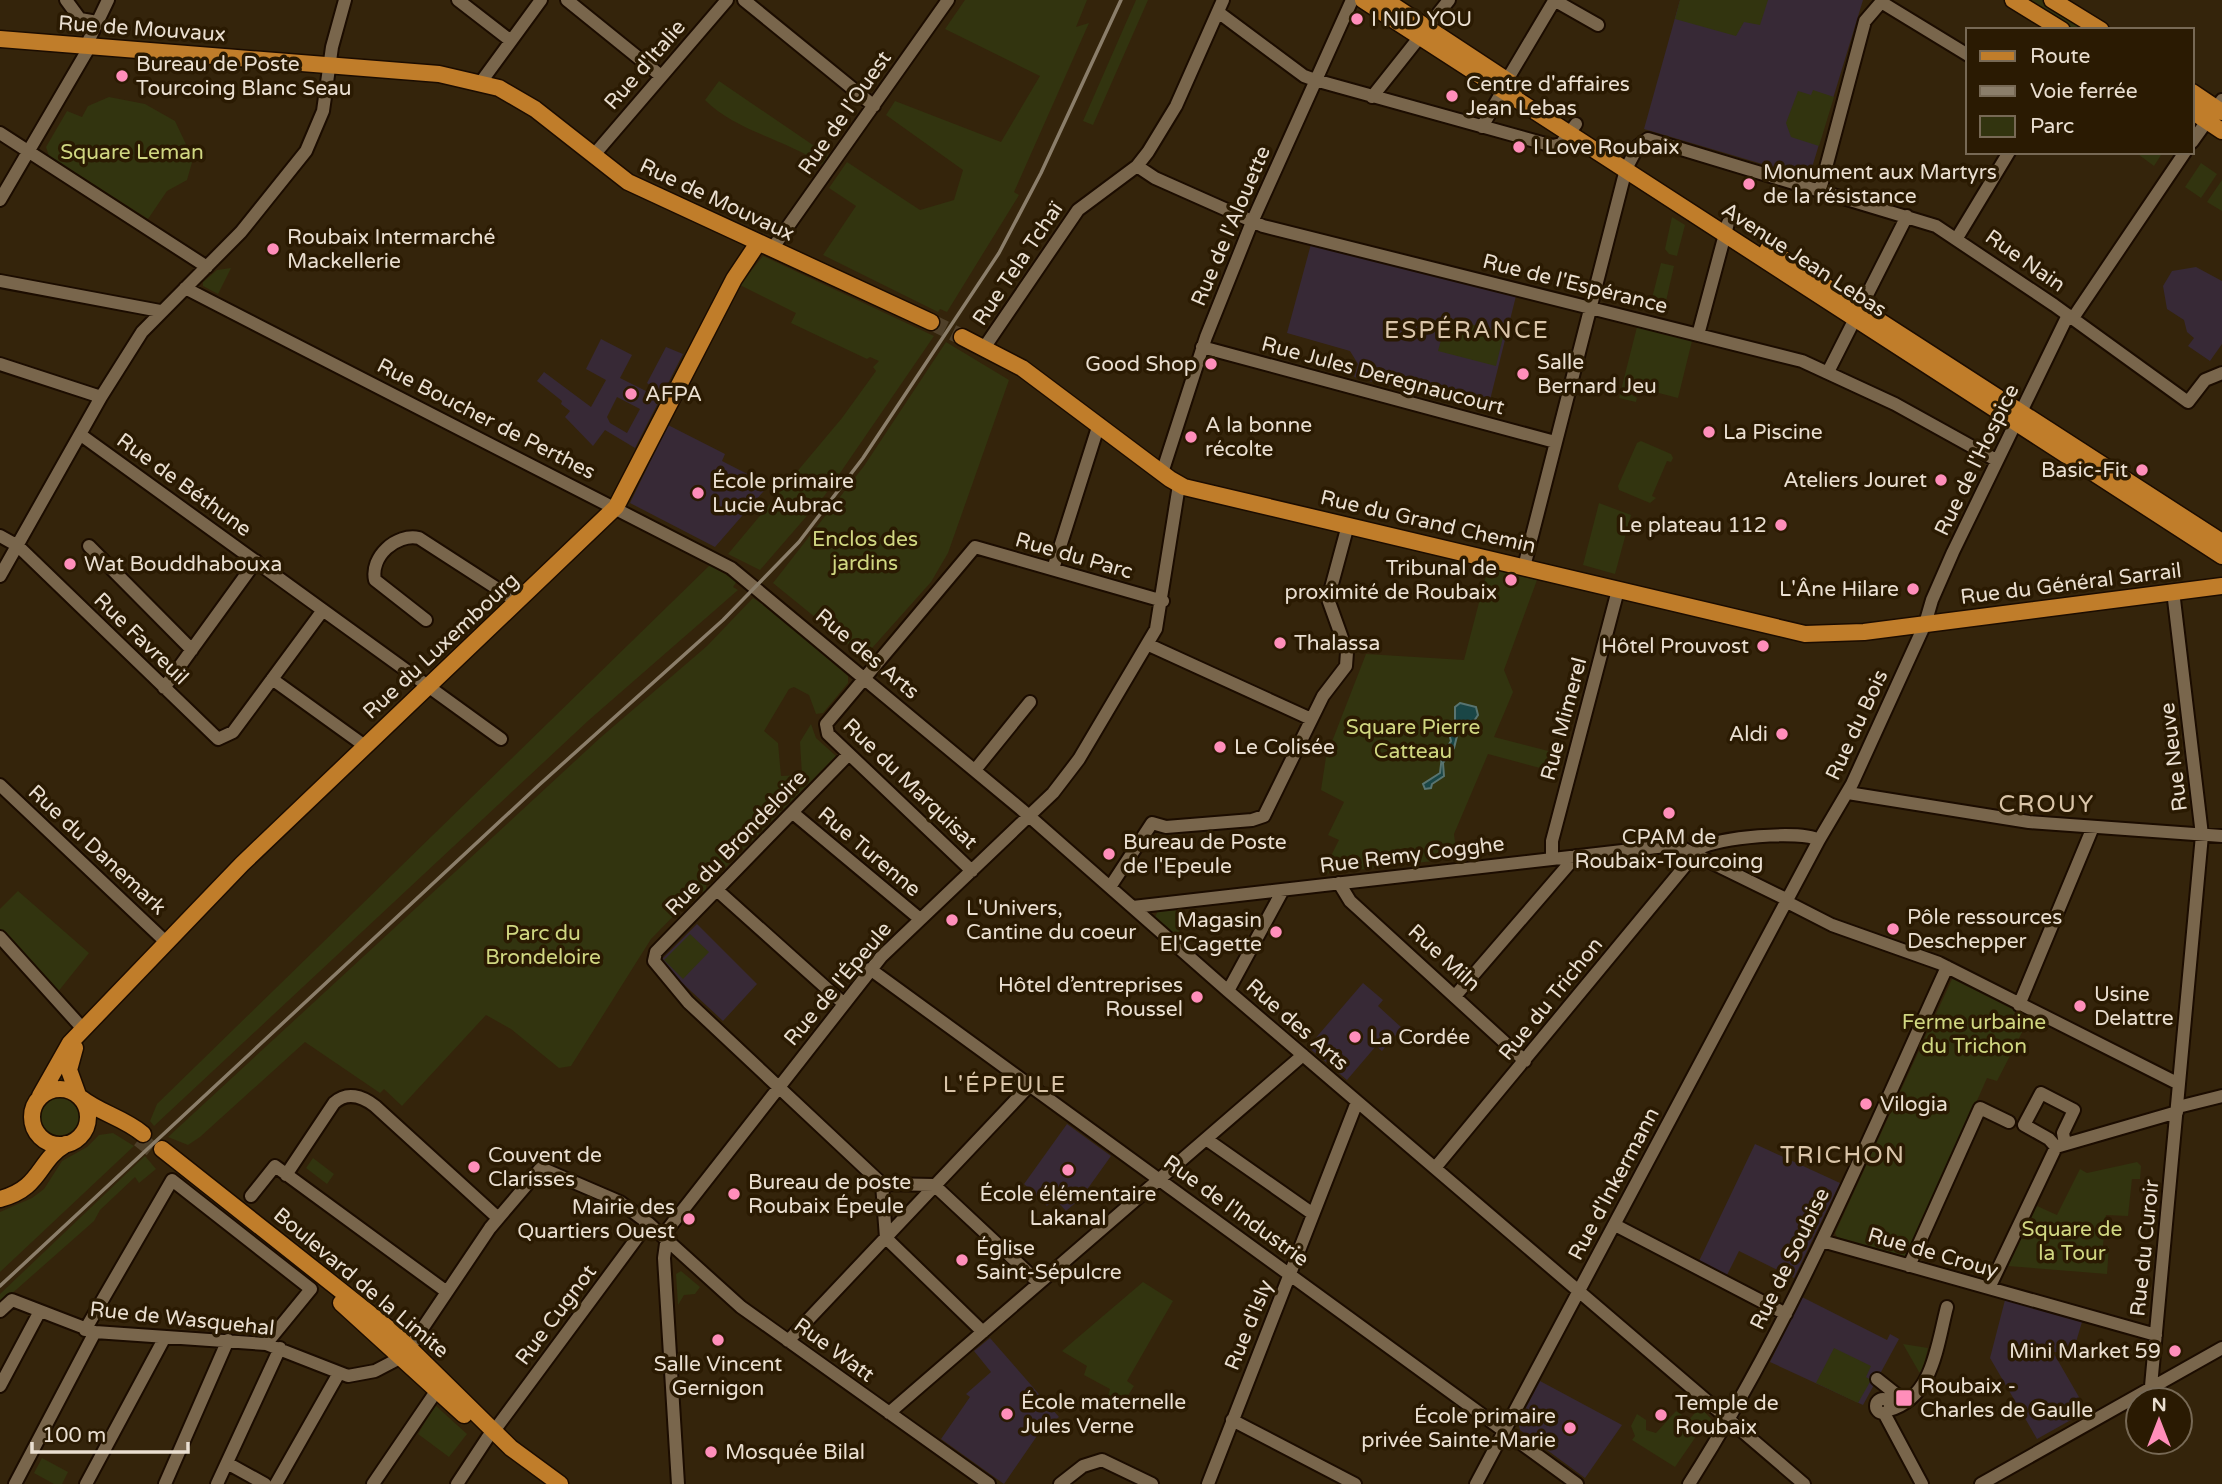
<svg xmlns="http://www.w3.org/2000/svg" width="2222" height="1484" font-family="'Varela Round',sans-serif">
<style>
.education{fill:#372936;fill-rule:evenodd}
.green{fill:#32340f}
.water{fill:#1a4646;stroke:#587470;stroke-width:2}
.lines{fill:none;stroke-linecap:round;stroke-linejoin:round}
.major-tunnel{stroke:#4f4029;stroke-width:16;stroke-dasharray:16 8;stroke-linecap:butt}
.minor-casing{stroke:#1b0c00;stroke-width:16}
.major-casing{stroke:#1b0c00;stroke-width:19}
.minor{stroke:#79664c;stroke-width:12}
.major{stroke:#c07d2a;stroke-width:16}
.rail{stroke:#8b7e6a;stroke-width:3.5}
.poi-dot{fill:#ff8eba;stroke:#2a1a02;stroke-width:2.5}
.labels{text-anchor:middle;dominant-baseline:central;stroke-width:7;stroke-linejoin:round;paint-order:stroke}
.poi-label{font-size:21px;fill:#eadfd1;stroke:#2a1a02;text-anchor:start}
.street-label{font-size:21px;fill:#eadfd1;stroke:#2a1a02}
.park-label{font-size:21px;fill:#d0d781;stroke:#2a1a02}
.neighbourhood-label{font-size:23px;letter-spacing:2px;fill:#dac5a9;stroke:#2a1a02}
.quarter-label{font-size:24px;letter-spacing:2px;fill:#dac5a9;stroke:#2a1a02}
</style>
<rect width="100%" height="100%" fill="#34240b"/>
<!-- education -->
<path class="education" d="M1680 0H1863L1810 174 1806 177 1644 129Z
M1311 244 1516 296 1487 412 1354 377 1358 364 1350 351 1287 333Z
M2196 267 2222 281V344L2210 361 2188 346 2194 338 2187 332 2184 320 2167 309 2163 286 2172 271Z
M601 339 632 355 620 378 648 392 652 387 647 383 666 347 683 354 635 448 605 430 593 446 565 417 570 411 561 404 562 401 537 381 544 372 591 407 606 380 586 369ZM617 397 640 409 627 433 610 423 607 417Z
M668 425 725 454 722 461 769 485 715 547 630 503Z
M697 924 757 984 723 1021 662 964V959Z
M1363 983 1383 1000 1378 1006 1402 1028 1382 1051 1376 1046 1347 1080 1308 1047Z
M1067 1124 1111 1156 1081 1198 1066 1211 1054 1198 1047 1206 1024 1184Z
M1755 1144 1840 1183 1794 1278 1739 1251 1726 1277 1698 1263Z
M1802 1297 1887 1340 1890 1334 1899 1339 1863 1405 1770 1362Z
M2005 1300 2082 1322 2073 1352H2053L2087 1411 2037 1439 1990 1358Z
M990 1338 1059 1417 1039 1433 1004 1484 941 1439 970 1397 966 1394 991 1372 974 1351Z
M1540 1381 1622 1425 1585 1478 1520 1430 1518 1423Z"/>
<!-- green -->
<path class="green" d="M965 0H1087L1076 27 1089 23 1014 192 1019 195 947 312 940 309 938 312 823 255 856 206 829 188 847 162 920 210 954 200 963 170 886 115 895 101 1001 142 1040 76 945 29Z
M1136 0H1148L1093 125 1083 121Z
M1680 0H1768L1760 25 1744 22 1736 36 1675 19Z
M2024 0H2043L2091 30H2073Z
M719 81 829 156 823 165C786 139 737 132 705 100Z
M1813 90 1834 97 1819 146 1791 137 1786 123 1798 91 1811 95Z
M109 97 145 104 175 121 193 159 187 180 167 191 148 219 49 156 46 147 67 111 82 117 88 106Z
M2135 152H2163L2154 166Z
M2201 163 2217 174 2201 198 2185 187Z
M2222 180V211L2207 202Z
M1672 217 1685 225 1677 256 1669 254 1665 249Z
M763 256 934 336 825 495 760 570 728 554 842 418 876 371 873 367 879 361 870 357 867 359 791 323 796 313 740 285Z
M1661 263 1674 266 1664 310 1654 308 1651 302Z
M231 268 218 294 203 286V282L217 270Z
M1447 318 1504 333 1496 366 1438 351Z
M1637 327 1692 341 1678 398 1632 386 1629 393 1637 398 1636 402 1619 398Z
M946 342 1009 380 948 553 931 582 864 657 773 583 864 466Z
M1641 441 1671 454 1673 458 1671 462 1667 461 1652 496 1656 498 1650 503 1619 490 1618 486 1637 443Z
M1599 503 1631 515 1615 574 1583 565Z
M710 565 737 581 733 587 738 590 589 720 154 1126 150 1121 157 1104Z
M1488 568 1537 580 1504 670 1513 692 1494 737 1560 754 1555 772 1488 754 1454 834 1456 850 1450 851V859L1322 874 1339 840 1328 835 1344 802 1321 790 1326 757 1366 654 1464 660Z
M753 598 776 612 848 676V683L823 713 816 714 809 695 794 687 789 689 764 731 778 743 781 776 802 775 800 742 811 724 816 738 836 756 721 872 712 865 703 874 707 879 706 891 695 894 651 939 571 1066 559 1068 511 1029 486 1015 402 1106 384 1089 380 1093 305 1042 200 1137 188 1145 168 1137 600 738 707 646Z
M18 891 89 953 57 993 0 932V909Z
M1182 910 1179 938 1155 917 1158 911Z
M690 934 709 952 683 979 664 960Z
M1953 977 2031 1015 1997 1081 1987 1078 1908 1257 1837 1237 1835 1233Z
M38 1117a21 21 0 1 1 42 0a21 21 0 1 1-42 0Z
M113 1133 134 1146 0 1272V1212L32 1198 44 1189 62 1161 87 1147 99 1135Z
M145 1156 156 1169 139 1183 135 1177 100 1210 94 1221 0 1304V1294Z
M313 1158 334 1174 327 1184 306 1168Z
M2137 1162 2141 1166 2140 1179H2132L2128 1216 2106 1215 2103 1246 2109 1247 2107 1274 2008 1266 2037 1206 2057 1215 2080 1169 2087 1173Z
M681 1271 700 1287 695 1294 684 1295 678 1305 676 1274Z
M1143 1282 1173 1301 1127 1381 1134 1386 1122 1405 1108 1396 1110 1389 1084 1375 1087 1366 1062 1351Z
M1903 1344 1928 1348 1922 1373 1919 1372Z
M1834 1348 1871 1366 1866 1377 1871 1380 1858 1403 1816 1383Z
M435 1405 467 1434 449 1457 418 1434Z
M1700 1407 1717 1425 1709 1438 1699 1432 1675 1467 1632 1440 1635 1436 1631 1426 1637 1414 1646 1420V1430L1656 1433 1676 1411 1682 1415 1676 1424 1681 1429Z
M42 1458 68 1472 62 1484H54L34 1473Z"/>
<!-- water -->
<path class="water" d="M1460 703 1476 707 1478 715 1474 721 1459 728 1454 748 1443 763 1444 776 1432 784 1431 788 1425 789 1423 784 1440 773 1442 756 1451 741 1448 729 1455 721V707Z"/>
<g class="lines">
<!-- major-tunnel -->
<path class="major-tunnel" d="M931 322 962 337
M139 1139 157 1153"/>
<!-- minor casing -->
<g class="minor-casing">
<path id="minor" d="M66 0 80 19 97 22
M458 0 511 41
M567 0 661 76
M744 0 874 106
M1554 0 1598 25
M1881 2 1968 55
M1218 12 1304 76 1315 80 1553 146 1561 144 1576 124
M86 46 108 0
M1507 80 1554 1
M481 82 541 0
M1372 97 1449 0
M1482 127 1503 90
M0 133 207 267
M2192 142 2222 100
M593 156 727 0
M1137 166 1155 178 1263 226 1802 361 1895 404 1996 460
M1820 190 1865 21 1883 0
M0 200 90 46
M1957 238 2009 152
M772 249 948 0
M0 281 160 311
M185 288 731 568 1021 809 1228 991 1804 1484
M2073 318 2185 152
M1698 335 1728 223
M1202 347 1555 442
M984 348 1078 210 1137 166 1148 152 1176 106 1223 0
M0 364 101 397
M1828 372 1907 216
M81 435 501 739
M1162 473 1206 337 1252 222 1352 0
M0 536 18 546 218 739 233 732 323 610
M89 546 192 650
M1524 567 1626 169 1638 146 1648 139 1936 226 2054 305 2188 402 2205 380 2222 373
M1053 569 1099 424
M0 576 101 397 142 332 241 232 306 151 323 111 332 47 345 0
M426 620 375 580C370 557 396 533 419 538L518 602
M1149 645 1311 719
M272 679 365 746
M164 688 256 561
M849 754 656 952 654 961 688 1002 882 1184
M975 770 1030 702
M0 785 167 943
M1848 793 2029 822 2222 836
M793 813 920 919
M1552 859V841L1618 590
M972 871 828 734 826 724 975 547 1163 601
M1339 883 1350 901 1525 1061
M1110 887 1152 823 1166 827 1252 820 1264 816 1323 696 1346 666 1347 652 1328 599 1348 525
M718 891 843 1003
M1787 902 1832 925 1939 963 2179 1084
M1133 907 1666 846 1682 848 1788 900
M0 937 84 1030
M870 969 1577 1484
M1228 991 1283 890
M1456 995 1576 856
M2019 1005 2093 827
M2178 1107 2222 1096
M1206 1139 1313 1214
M2056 1147 2049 1139 2024 1125 2041 1093 2074 1110 2063 1133 2065 1144
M1435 1168 1699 849C1716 837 1801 830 1819 840
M286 1175 334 1103C347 1091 362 1096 375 1106L498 1218
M882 1184 934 1185 1039 1283
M882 1184 886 1238 983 1332
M251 1196 275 1166 447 1292
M1615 1225 1786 1314
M1822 1241 2156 1335
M1909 1266 1980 1108 2009 1122
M1989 1288 2056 1147 2177 1112
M0 1311 12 1300 95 1332 266 1344 348 1376 375 1371 398 1359 410 1347 490 1228 541 1168 620 1202 648 1223 741 1307 989 1484
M85 1330 172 1180 311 1289 266 1344
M788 1341 1030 1085
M1877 1379 1906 1402
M0 1386 40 1311
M2150 1397 2202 835 2173 591
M1876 1406a7 7 0 1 1 14 0a7 7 0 1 1-14 0Z
M1889 1410C1933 1398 1937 1345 1947 1307
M889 1413 1303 1055
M1884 1413 1922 1484
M1232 1420 1355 1484
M494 1431 648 1223
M227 1463 265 1484
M15 1484 95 1332
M86 1484 165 1337
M165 1484 228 1340
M217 1484 280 1348
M276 1484 339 1373
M373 1484 437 1390
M457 1484 488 1437
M678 1484 664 1258 668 1229 881 957 1053 793 1079 759 1156 629 1179 485
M1060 1484 1083 1466 1102 1460 1152 1484
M1208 1484 1357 1102
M1476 1484 1819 840 1852 784 1925 624 1932 600 1953 552 2068 315
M1689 1484C1793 1321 1867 1142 1947 967
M1981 1484 2222 1348"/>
</g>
<!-- major casing -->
<g class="major-casing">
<path id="major" d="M1363 0 2222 556
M1385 0 1517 87
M2013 0 2062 30
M2052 0 2101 30
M0 39 439 74 499 88 535 109 628 182 931 322
M2192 92 2222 112
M2192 111 2222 131
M1768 249 2222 542
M962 337 1022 368 1170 479 1184 487 1805 634 1864 632 2222 586
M75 1048 69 1070 78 1095
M32 1117a28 28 0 1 1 56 0a28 28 0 1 1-56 0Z
M40 1096 70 1043 242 864 616 507 734 279 758 243
M81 1098C100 1113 124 1118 143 1134
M162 1149 393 1332 511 1448 560 1484
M0 1199C42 1188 37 1161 66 1144
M341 1303 464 1415"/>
</g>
<!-- minor -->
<use href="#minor" class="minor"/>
<!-- major -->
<use href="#major" class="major"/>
<!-- rail -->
<path class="rail" d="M0 1286 539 785 723 620 799 542 863 458 999 253 1041 173 1121 0"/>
</g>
<!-- markers -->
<g class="poi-dot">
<circle cx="1357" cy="19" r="7"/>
<circle cx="122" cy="76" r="7"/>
<circle cx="1452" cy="96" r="7"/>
<circle cx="1519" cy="147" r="7"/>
<circle cx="1749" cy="184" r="7"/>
<circle cx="273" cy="249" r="7"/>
<circle cx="1211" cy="364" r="7"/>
<circle cx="1523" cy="374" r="7"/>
<circle cx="631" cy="394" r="7"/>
<circle cx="1709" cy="432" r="7"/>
<circle cx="1191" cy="437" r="7"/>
<circle cx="2142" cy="470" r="7"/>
<circle cx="1941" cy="480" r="7"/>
<circle cx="698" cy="493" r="7"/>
<circle cx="1781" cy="525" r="7"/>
<circle cx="70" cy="564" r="7"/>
<circle cx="1511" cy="580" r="7"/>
<circle cx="1913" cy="589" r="7"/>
<circle cx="1280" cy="643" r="7"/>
<circle cx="1763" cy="646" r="7"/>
<circle cx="1782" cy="734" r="7"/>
<circle cx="1220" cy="747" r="7"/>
<circle cx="1669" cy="813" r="7"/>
<circle cx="1109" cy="854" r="7"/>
<circle cx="952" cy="920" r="7"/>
<circle cx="1893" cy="929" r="7"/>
<circle cx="1276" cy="932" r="7"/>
<circle cx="1197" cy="997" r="7"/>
<circle cx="2080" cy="1006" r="7"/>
<circle cx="1355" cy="1037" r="7"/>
<circle cx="1866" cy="1104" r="7"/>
<circle cx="474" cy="1167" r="7"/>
<circle cx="1068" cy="1170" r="7"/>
<circle cx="734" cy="1194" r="7"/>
<circle cx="689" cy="1219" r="7"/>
<circle cx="962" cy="1260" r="7"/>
<circle cx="718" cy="1340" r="7"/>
<circle cx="2175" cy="1351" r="7"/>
<rect x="1895" y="1389" width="18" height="18" rx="3.5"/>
<circle cx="1007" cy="1414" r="7"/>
<circle cx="1661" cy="1415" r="7"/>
<circle cx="1570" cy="1428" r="7"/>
<circle cx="711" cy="1452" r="7"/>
</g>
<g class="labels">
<!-- poi labels -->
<g class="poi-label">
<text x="1371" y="19">I NID YOU</text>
<text x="136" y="64">Bureau de Poste<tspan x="136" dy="24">Tourcoing Blanc Seau</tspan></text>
<text x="1466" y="84">Centre d'affaires<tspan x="1466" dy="24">Jean Lebas</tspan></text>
<text x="1533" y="147">I Love Roubaix</text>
<text x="1763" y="172">Monument aux Martyrs<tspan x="1763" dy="24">de la résistance</tspan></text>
<text x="287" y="237">Roubaix Intermarché<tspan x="287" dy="24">Mackellerie</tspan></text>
<text x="1537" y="362">Salle<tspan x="1537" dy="24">Bernard Jeu</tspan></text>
<text x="1197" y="364" text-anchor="end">Good Shop</text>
<text x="645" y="394">AFPA</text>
<text x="1205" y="425">A la bonne<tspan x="1205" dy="24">récolte</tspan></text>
<text x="1723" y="432">La Piscine</text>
<text x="2128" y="470" text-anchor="end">Basic-Fit</text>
<text x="1927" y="480" text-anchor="end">Ateliers Jouret</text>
<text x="712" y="481">École primaire<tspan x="712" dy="24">Lucie Aubrac</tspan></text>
<text x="1767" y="525" text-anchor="end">Le plateau 112</text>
<text x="84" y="564">Wat Bouddhabouxa</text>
<text x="1497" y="568" text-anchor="end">Tribunal de<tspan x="1497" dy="24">proximité de Roubaix</tspan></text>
<text x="1899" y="589" text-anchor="end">L'Âne Hilare</text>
<text x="1294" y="643">Thalassa</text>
<text x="1749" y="646" text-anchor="end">Hôtel Prouvost</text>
<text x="1768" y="734" text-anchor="end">Aldi</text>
<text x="1234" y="747">Le Colisée</text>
<text x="1669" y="837" text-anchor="middle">CPAM de<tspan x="1669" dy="24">Roubaix-Tourcoing</tspan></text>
<text x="1123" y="842">Bureau de Poste<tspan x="1123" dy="24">de l'Epeule</tspan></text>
<text x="966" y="908">L'Univers,<tspan x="966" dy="24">Cantine du coeur</tspan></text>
<text x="1907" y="917">Pôle ressources<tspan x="1907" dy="24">Deschepper</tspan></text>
<text x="1262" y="920" text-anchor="end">Magasin<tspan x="1262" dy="24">El'Cagette</tspan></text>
<text x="1183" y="985" text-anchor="end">Hôtel d’entreprises<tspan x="1183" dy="24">Roussel</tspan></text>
<text x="2094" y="994">Usine<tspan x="2094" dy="24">Delattre</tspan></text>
<text x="1369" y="1037">La Cordée</text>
<text x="1880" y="1104">Vilogia</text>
<text x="488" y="1155">Couvent de<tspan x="488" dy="24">Clarisses</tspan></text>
<text x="748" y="1182">Bureau de poste<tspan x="748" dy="24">Roubaix Épeule</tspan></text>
<text x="1068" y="1194" text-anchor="middle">École élémentaire<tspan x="1068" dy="24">Lakanal</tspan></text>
<text x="675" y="1207" text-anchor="end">Mairie des<tspan x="675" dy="24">Quartiers Ouest</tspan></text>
<text x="976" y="1248">Église<tspan x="976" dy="24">Saint-Sépulcre</tspan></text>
<text x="2161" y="1351" text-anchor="end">Mini Market 59</text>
<text x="718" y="1364" text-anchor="middle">Salle Vincent<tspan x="718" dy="24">Gernigon</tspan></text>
<text x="1920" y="1386">Roubaix -<tspan x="1920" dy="24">Charles de Gaulle</tspan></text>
<text x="1021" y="1402">École maternelle<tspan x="1021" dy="24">Jules Verne</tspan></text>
<text x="1675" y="1403">Temple de<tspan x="1675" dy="24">Roubaix</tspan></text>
<text x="1556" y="1416" text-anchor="end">École primaire<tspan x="1556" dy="24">privée Sainte-Marie</tspan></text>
<text x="725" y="1452">Mosquée Bilal</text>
</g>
<!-- street labels -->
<g class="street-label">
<text transform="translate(142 29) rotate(4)">Rue de Mouvaux</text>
<text transform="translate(645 65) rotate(-49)">Rue d'Italie</text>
<text transform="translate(845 113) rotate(-55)">Rue de l'Ouest</text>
<text transform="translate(717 200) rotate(25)">Rue de Mouvaux</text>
<text transform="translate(1231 226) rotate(-67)">Rue de l'Alouette</text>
<text transform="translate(1804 260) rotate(33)">Avenue Jean Lebas</text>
<text transform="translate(2025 261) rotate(35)">Rue Nain</text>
<text transform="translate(1018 264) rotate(-56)">Rue Tela Tchaï</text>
<text transform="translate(1575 284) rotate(14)">Rue de l'Espérance</text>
<text transform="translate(1383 376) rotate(15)">Rue Jules Deregnaucourt</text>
<text transform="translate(486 419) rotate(27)">Rue Boucher de Perthes</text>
<text transform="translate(1977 460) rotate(-64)">Rue de l'Hospice</text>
<text transform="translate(184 485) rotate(36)">Rue de Béthune</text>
<text transform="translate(1428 522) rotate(13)">Rue du Grand Chemin</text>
<text transform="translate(1074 556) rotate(16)">Rue du Parc</text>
<text transform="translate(2071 584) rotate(-7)">Rue du Général Sarrail</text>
<text transform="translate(141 639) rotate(44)">Rue Favreuil</text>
<text transform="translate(441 646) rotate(-43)">Rue du Luxembourg</text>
<text transform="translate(867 654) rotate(40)">Rue des Arts</text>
<text transform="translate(1564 719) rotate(-75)">Rue Mimerel</text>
<text transform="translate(1857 725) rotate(-65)">Rue du Bois</text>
<text transform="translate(2174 757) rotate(-97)">Rue Neuve</text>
<text transform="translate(910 784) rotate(44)">Rue du Marquisat</text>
<text transform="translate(736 843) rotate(-46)">Rue du Brondeloire</text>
<text transform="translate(97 850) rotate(43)">Rue du Danemark</text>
<text transform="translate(869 852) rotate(40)">Rue Turenne</text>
<text transform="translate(1412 855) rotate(-7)">Rue Remy Cogghe</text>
<text transform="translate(1444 958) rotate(42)">Rue Miln</text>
<text transform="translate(838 984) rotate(-50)">Rue de l'Épeule</text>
<text transform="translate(1551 999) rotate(-51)">Rue du Trichon</text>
<text transform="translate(1297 1025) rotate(41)">Rue des Arts</text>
<text transform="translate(1614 1184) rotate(-62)">Rue d'Inkermann</text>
<text transform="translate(1236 1211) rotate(36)">Rue de l'Industrie</text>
<text transform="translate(2145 1248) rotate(-84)">Rue du Curoir</text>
<text transform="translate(1933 1253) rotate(16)">Rue de Crouy</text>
<text transform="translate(1790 1259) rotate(-64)">Rue de Soubise</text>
<text transform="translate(361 1283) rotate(40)">Boulevard de la Limite</text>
<text transform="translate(556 1315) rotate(-53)">Rue Cugnot</text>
<text transform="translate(182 1319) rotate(6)">Rue de Wasquehal</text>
<text transform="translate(1249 1325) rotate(-68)">Rue d'Isly</text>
<text transform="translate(834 1350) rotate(36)">Rue Watt</text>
</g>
<!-- park labels -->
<g class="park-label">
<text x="132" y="152">Square Leman</text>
<text x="865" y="539">Enclos des<tspan x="865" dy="24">jardins</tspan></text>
<text x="1413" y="727">Square Pierre<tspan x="1413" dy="24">Catteau</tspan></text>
<text x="543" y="933">Parc du<tspan x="543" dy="24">Brondeloire</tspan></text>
<text x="1974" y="1022">Ferme urbaine<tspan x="1974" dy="24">du Trichon</tspan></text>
<text x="2072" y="1229">Square de<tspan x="2072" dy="24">la Tour</tspan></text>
</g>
<!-- neighbourhood labels -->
<g class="neighbourhood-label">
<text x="1005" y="1085">L'ÉPEULE</text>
</g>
<!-- quarter labels -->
<g class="quarter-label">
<text x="1467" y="330">ESPÉRANCE</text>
<text x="2047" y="804">CROUY</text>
<text x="1843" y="1155">TRICHON</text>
</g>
</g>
<!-- legend -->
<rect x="1966" y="28" width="228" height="126" fill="#2a1a02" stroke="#776955" stroke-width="2"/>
<rect x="1980" y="51" width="35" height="10" fill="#c07d2a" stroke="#776955" stroke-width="2"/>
<text x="2030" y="63" font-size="21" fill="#eadfd1">Route</text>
<rect x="1980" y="86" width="35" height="10" fill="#8b7e6a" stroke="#776955" stroke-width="2"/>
<text x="2030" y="98" font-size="21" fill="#eadfd1">Voie ferrée</text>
<rect x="1980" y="116" width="35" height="21" fill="#32340f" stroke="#776955" stroke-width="2"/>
<text x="2030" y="133" font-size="21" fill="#eadfd1">Parc</text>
<!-- north arrow -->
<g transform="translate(2159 1421)"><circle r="33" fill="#2a1a02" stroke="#776955" stroke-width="2"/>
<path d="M0-5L12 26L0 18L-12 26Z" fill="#ff8eba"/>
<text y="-10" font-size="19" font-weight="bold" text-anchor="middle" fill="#eadfd1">N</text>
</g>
<!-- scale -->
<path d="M32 1442v10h156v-10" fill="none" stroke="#eadfd1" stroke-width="3.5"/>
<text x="42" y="1442" font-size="21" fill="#eadfd1" stroke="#2a1a02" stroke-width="5" paint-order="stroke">100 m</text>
</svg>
